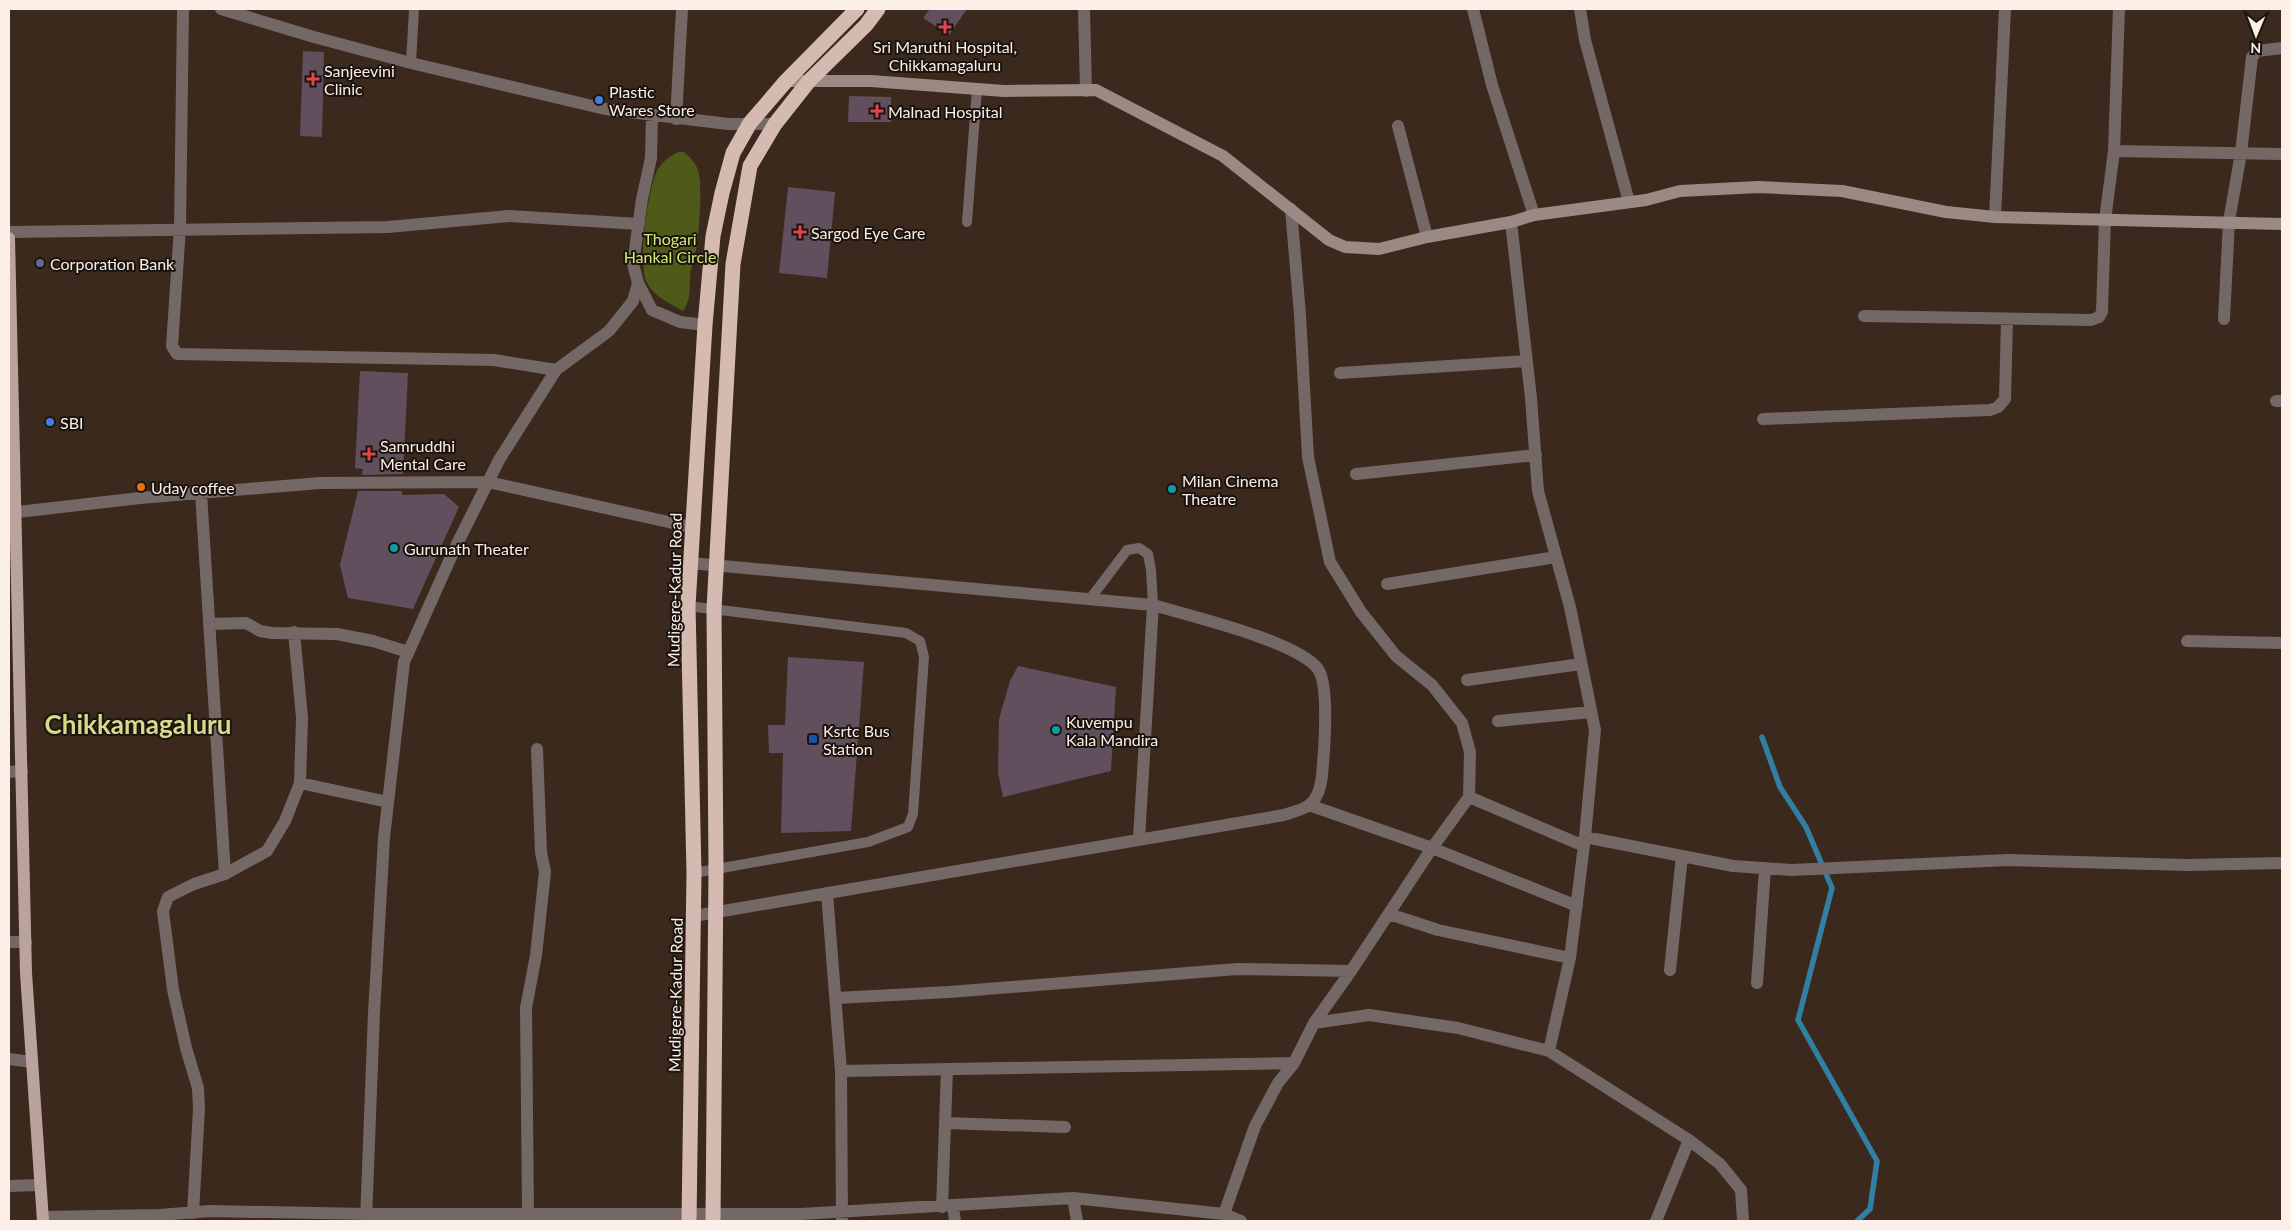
<svg xmlns="http://www.w3.org/2000/svg" width="2291" height="1230" font-family="Lato,sans-serif">
<style>
.green{fill:#4e5b18}
.lines{fill:none;stroke-linecap:round;stroke-linejoin:round}
.stream{stroke:#317fa2;stroke-width:5.5}
.building{fill:#614f5e}
.lane{stroke:#736865;stroke-width:10}
.street{stroke:#736865;stroke-width:12}
.secondary{stroke:#9b8a84;stroke-width:12}
.primary{stroke:#b9a39c;stroke-width:12}
.highway{stroke:#d5bab1;stroke-width:15}
.health-dot{fill:#e0444e;stroke:#1b140e;stroke-width:2}
.shop-dot{fill:#3f7fe0;stroke:#1b140e;stroke-width:2}
.service-dot{fill:#5c6f8a;stroke:#1b140e;stroke-width:2}
.food-dot{fill:#e8710a;stroke:#1b140e;stroke-width:2}
.culture-dot{fill:#0f9aa8;stroke:#1b140e;stroke-width:2}
.transit-dot{fill:#1a4fb4;stroke:#1b140e;stroke-width:2}
.labels{text-anchor:middle;dominant-baseline:central;stroke-width:4;stroke-linejoin:round;paint-order:stroke}
.poi-label{font-size:16px;fill:#fbefe7;stroke:#1b140e;text-anchor:start}
.park-label{font-size:16px;fill:#d0ea75;stroke:#1b140e}
.street-label{font-size:16px;fill:#fbefe7;stroke:#1b140e}
.town-label{font-size:26px;font-weight:bold;fill:#d6da8c;stroke:#1b140e}
</style>
<rect width="100%" height="100%" fill="#3a291c"/>
<!-- green -->
<path class="green" d="M678 152H684C690 157 695 162 698 170 703 184 699 239 695 255 694 260 692 265 691 270 688 285 693 297 683 311 669 303 655 297 647 283 637 266 648 186 658 169 664 160 669 157 678 152Z"/>
<g class="lines">
<!-- stream -->
<path class="stream" d="M1762 737 1780 787 1806 827 1832 888 1798 1020 1877 1161 1870 1209 1857 1221"/>
</g>
<!-- building -->
<path class="building" d="M930 9H967L949 35 923 18Z
M303 51 324 52 322 137 300 136Z
M849 96 891 97V122H848Z
M788 187 835 192 827 278 779 273Z
M360 371 408 373 403 474 362 475 363 469 355 468Z
M358 491H402V495L444 494 459 507 413 609 348 598 340 565Z
M788 657 864 662 851 831 781 833 783 753H769L768 725H785Z
M1018 666 1116 687 1111 771 1003 797 998 773 999 719 1010 681Z"/>
<g class="lines">
<!-- lane -->
<path class="lane" d="M411 63 414 9
M967 222 977 89
M1090 599 1127 550 1139 548 1148 554 1151 570 1153 605
M688 606 906 633 920 641 924 657 913 814 908 827 868 842 694 873"/>
<!-- street -->
<path class="street" d="M183 9 180 228 172 346 177 354 494 360 556 370
M221 9 314 37 411 63 605 109 728 124H775
M1084 9 1086 91
M1473 9 1492 85 1534 215
M1580 9 1585 40 1629 202
M652 116 651 158 642 199 633 264 638 283 652 310 680 322 705 325
M676 119 682 9
M1398 126 1427 237
M2114 151 2282 154
M1995 217 2005 9
M1511 222 1531 398 1538 491 1570 607 1595 730 1585 837 1570 958 1549 1051
M9 232 388 227 509 216 639 224
M1864 316 2091 320 2099 317 2102 312 2105 220 2114 151 2119 9
M2224 319 2229 221 2241 153 2252 57 2257 51 2282 48
M1340 373 1527 361
M2276 401H2282
M1763 419 1990 410 1998 407 2005 399 2007 319
M1356 474 1536 455
M9 513 140 498 320 483 488 482 691 527
M690 563 1153 605 1139 839
M1387 584 1556 557
M209 624 246 623 260 631 272 633 337 634 373 641 408 652
M2187 641 2282 643
M1467 680 1581 664
M1498 721 1591 712
M9 772 22 771
M300 783 388 802
M1469 797 1584 846
M1309 805 1432 848 1577 906
M1585 837 1733 866 1792 870 2008 860 2188 865 2282 863
M225 874 267 851 285 821 300 783 302 718 294 632
M827 893 841 1071 842 1221
M1389 914 1438 930 1570 958
M694 916 1284 815C1292 812 1303 810 1309 805 1324 794 1322 768 1324 752 1325 734 1328 683 1318 669 1297 641 1190 616 1153 605
M9 942H26
M1670 970 1682 856
M1757 983 1765 868
M836 998 949 992 1237 969 1351 971
M1314 1023 1369 1015 1458 1028 1549 1051 1689 1140 1720 1164 1741 1190 1743 1221
M9 1059 32 1062
M841 1071 1294 1063
M945 1123 1065 1127
M9 1186 40 1185
M1073 1198 1077 1221
M942 1207 947 1069
M953 1207 955 1221
M528 1212 526 1008 536 955 545 872 541 852 537 749
M193 1213 199 1109 198 1088 186 1048 173 990 163 911 168 897 194 884 225 874 201 493
M1224 1214 1255 1126 1278 1083 1294 1063 1314 1023 1351 971 1432 848 1469 797 1470 752 1462 723 1432 685 1396 656 1361 612 1330 562 1308 457 1300 315 1291 209
M43 1217 159 1215 210 1211 366 1214H801L1073 1198 1224 1214 1241 1221
M366 1221 374 1013 384 838 404 662 455 548 499 460 556 370 609 331 633 301 638 283
M1656 1221 1689 1140"/>
<!-- secondary -->
<path class="secondary" d="M786 81H871L1004 91 1096 90 1223 156 1329 240 1345 247 1379 249 1427 237 1511 222 1534 215 1646 200 1680 191 1758 187 1842 191 1946 212 1995 217 2282 224"/>
<!-- primary -->
<path class="primary" d="M9 238 26 973 43 1221"/>
<!-- highway -->
<path class="highway" d="M689 1221 694 873 688 606 705 325 713 236 722 193 733 153 750 123 786 81 857 9
M713 1221 716 869 714 609 733 264 750 166 775 124 809 81 866 25 878 9"/>
</g>
<!-- markers -->
<g class="health-dot">
<path d="M942.5 19.5h5v5h5v5h-5v5h-5v-5h-5v-5h5z"/>
<path d="M310.5 71.5h5v5h5v5h-5v5h-5v-5h-5v-5h5z"/>
<path d="M874.5 103.5h5v5h5v5h-5v5h-5v-5h-5v-5h5z"/>
<path d="M797.5 224.5h5v5h5v5h-5v5h-5v-5h-5v-5h5z"/>
<path d="M366.5 446.5h5v5h5v5h-5v5h-5v-5h-5v-5h5z"/>
</g>
<g class="shop-dot">
<circle cx="599" cy="100" r="5"/>
<circle cx="50" cy="422" r="5"/>
</g>
<circle class="service-dot" cx="40" cy="263" r="5"/>
<circle class="food-dot" cx="141" cy="487" r="5"/>
<g class="culture-dot">
<circle cx="1172" cy="489" r="5"/>
<circle cx="394" cy="548" r="5"/>
<circle cx="1056" cy="730" r="5"/>
</g>
<rect class="transit-dot" x="808" y="734" width="10" height="10" rx="2.5"/>
<g class="labels">
<!-- poi labels -->
<g class="poi-label">
<text x="945" y="46" text-anchor="middle">Sri Maruthi Hospital,<tspan x="945" dy="18">Chikkamagaluru</tspan></text>
<text x="324" y="70">Sanjeevini<tspan x="324" dy="18">Clinic</tspan></text>
<text x="609" y="91">Plastic<tspan x="609" dy="18">Wares Store</tspan></text>
<text x="888" y="111">Malnad Hospital</text>
<text x="811" y="232">Sargod Eye Care</text>
<text x="50" y="263">Corporation Bank</text>
<text x="60" y="422">SBI</text>
<text x="380" y="445">Samruddhi<tspan x="380" dy="18">Mental Care</tspan></text>
<text x="1182" y="480">Milan Cinema<tspan x="1182" dy="18">Theatre</tspan></text>
<text x="151" y="487">Uday coffee</text>
<text x="404" y="548">Gurunath Theater</text>
<text x="1066" y="721">Kuvempu<tspan x="1066" dy="18">Kala Mandira</tspan></text>
<text x="823" y="730">Ksrtc Bus<tspan x="823" dy="18">Station</tspan></text>
</g>
<!-- park labels -->
<g class="park-label">
<text x="670" y="238">Thogari<tspan x="670" dy="18">Hankal Circle</tspan></text>
</g>
<!-- street labels -->
<g class="street-label">
<text transform="translate(674 590) rotate(-89)">Mudigere-Kadur Road</text>
<text transform="translate(675 995) rotate(-89)">Mudigere-Kadur Road</text>
</g>
<!-- town labels -->
<g class="town-label">
<text x="138" y="724">Chikkamagaluru</text>
</g>
</g>
<!-- border -->
<rect width="2291" height="1230" fill="none" stroke="#fbefe7" stroke-width="20"/>
<!-- north arrow -->
<g transform="translate(2256 35) rotate(181)" stroke="#1b140e" stroke-width="4" paint-order="stroke">
<path d="M0-4L9 19L0 12L-9 19Z" fill="#fbefe7"/>
<text y="-8" font-size="14" font-weight="bold" text-anchor="middle" fill="#fbefe7">N</text>
</g>
</svg>
